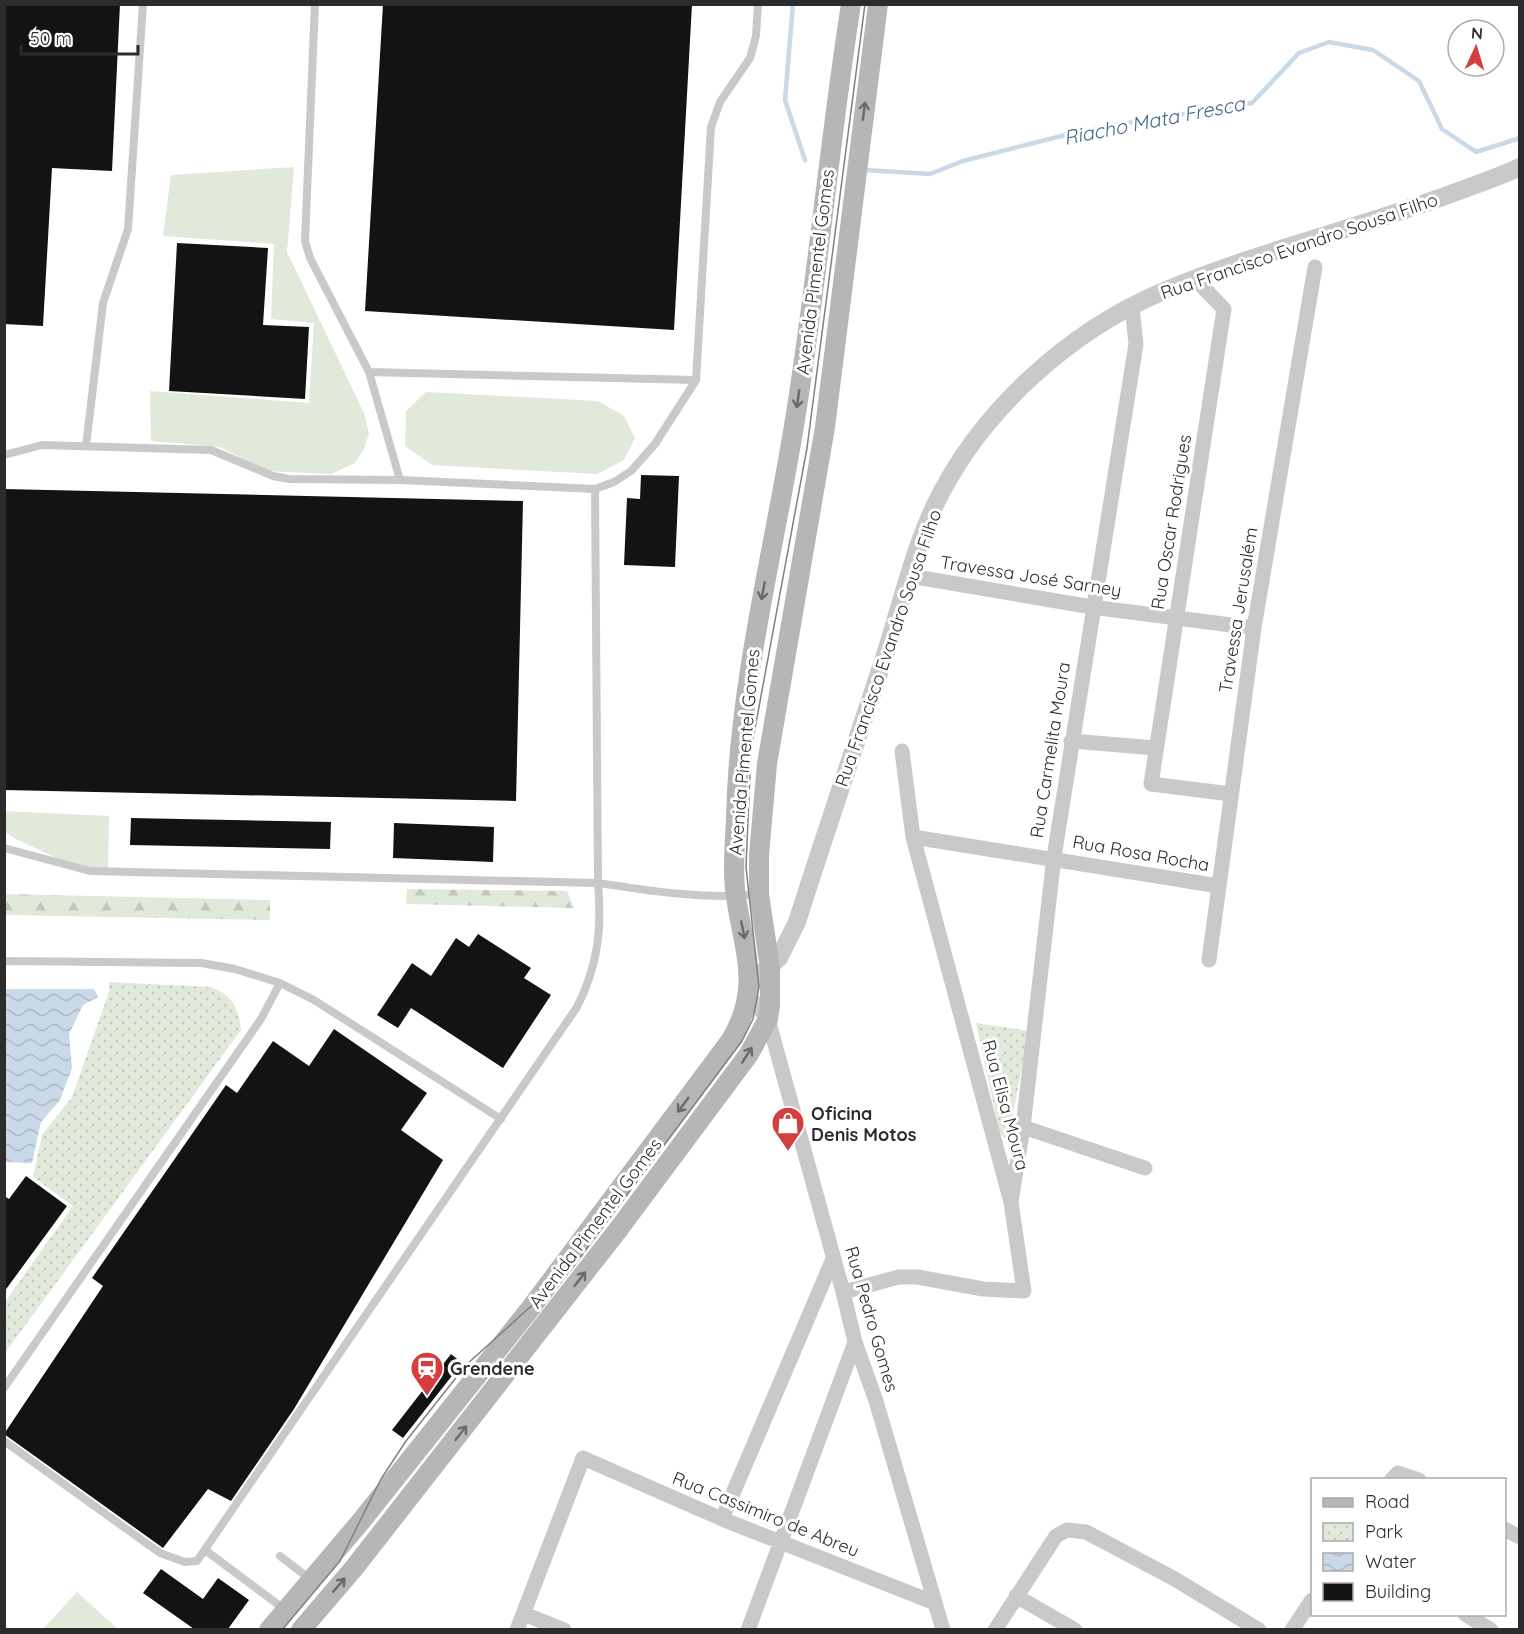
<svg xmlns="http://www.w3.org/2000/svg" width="1524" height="1634" font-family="Quicksand,sans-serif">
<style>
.grass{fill:#e1e9db}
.forest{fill:url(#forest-firs)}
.park{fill:url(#park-dots)}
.water{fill:url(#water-waves)}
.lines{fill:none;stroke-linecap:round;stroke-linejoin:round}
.stream{stroke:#c9d9e7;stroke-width:4.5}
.building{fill:#131313}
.service{stroke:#c9c9c9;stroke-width:8}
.minor{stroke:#c9c9c9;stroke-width:15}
.tertiary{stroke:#c9c9c9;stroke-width:18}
.secondary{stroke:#b6b6b6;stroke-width:20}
.tram{stroke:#818181;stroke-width:1.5}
.oneway{stroke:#6a6a6a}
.labels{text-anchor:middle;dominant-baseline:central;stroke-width:6;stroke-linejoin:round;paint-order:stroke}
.street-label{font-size:18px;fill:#2c2c2c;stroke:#fff}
.poi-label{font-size:18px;font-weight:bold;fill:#2c2c2c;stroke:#fff;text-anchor:start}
.water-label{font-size:20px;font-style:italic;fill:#436786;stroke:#fff}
</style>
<defs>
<pattern id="forest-firs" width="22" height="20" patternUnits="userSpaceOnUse" patternTransform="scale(1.5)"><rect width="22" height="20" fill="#e1e9db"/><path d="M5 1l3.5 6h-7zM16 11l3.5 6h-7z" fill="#c1c8bc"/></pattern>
<pattern id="park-dots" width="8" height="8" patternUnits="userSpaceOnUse" patternTransform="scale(1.5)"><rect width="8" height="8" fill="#e1e9db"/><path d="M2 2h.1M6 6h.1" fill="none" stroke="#c1c8bc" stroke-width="1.8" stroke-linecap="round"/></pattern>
<pattern id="water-waves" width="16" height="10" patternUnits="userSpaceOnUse" patternTransform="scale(1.5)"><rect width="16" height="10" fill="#c9d9e7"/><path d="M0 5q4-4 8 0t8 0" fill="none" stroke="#adbac6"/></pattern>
</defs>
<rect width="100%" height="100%" fill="#fff"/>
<!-- grass -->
<path class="grass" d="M294 167 287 252 364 413 369 433 364 449 355 463 331 474 265 471 220 447 151 441 150 391 309 403 314 323 271 319 274 244 163 236 171 175Z
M426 392 598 401 624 416 635 438 624 460 597 474 432 465 405 446 406 411Z
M4 811 109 816 108 870 75 867 14 838 5 832Z
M77 1592 118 1629H43Z"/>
<!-- forest -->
<path class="forest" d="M407 889 567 891 574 908 406 904Z
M5 894 270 900V920L5 915Z"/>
<!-- park -->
<path class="park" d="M109 982 211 987C233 996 238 1007 241 1030L5 1353V1302L73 1206 33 1177 42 1135 72 1097 109 992Z
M976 1023 1029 1031 1008 1140 1000 1134Z"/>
<!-- water -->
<path class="water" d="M5 989H94L98 997 83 1005 69 1034 72 1068 60 1100 41 1122 32 1163 5 1162Z"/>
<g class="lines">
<!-- stream -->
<path class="stream" d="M793 4 785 100 805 160
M865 170 930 174 963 161 1085 130 1252 103 1299 53 1329 42 1373 50 1419 81 1442 129 1476 152 1520 138"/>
</g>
<!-- building -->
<path class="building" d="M4 4H120L112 171 52 168 43 326 4 324Z
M383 4H692L674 330 365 311Z
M177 243 268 248 263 325 309 327 305 399 169 391Z
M641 475 679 476 675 567 624 565 627 498 640 499Z
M4 489 523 501 516 801 4 790Z
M131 818 331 822 330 849 130 845Z
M394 823 494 827 493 862 393 858Z
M478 934 531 968 524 978 551 995 503 1068 411 1008 398 1028 377 1015 412 963 431 976 456 938 469 947Z
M334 1029 427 1093 401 1130 443 1160 294 1409 231 1501 208 1489 163 1548 4 1434 103 1286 92 1278 226 1085 237 1093 273 1041 309 1066Z
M26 1176 67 1206 4 1292V1196L9 1199Z
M451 1354 462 1363 403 1438 392 1430Z
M161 1569 203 1599 218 1578 249 1600 228 1629H194L143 1593Z"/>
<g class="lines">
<!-- service -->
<path class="service" d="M315 4 305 241 310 258 369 372 400 480
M369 372 696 380
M86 446 103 303 128 229 143 4
M4 455 42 445 211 450 273 476 289 479 400 480 595 489 614 482 631 471 655 444 696 380 711 127 720 102 750 58 756 36 758 4
M4 848 90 871 598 883 595 489
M4 961 201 963 235 969 280 983 314 1000 501 1119
M4 1388 261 1019 280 983
M4 1441 160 1553 185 1562 197 1561 577 1007C598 966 602 929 598 883 651 891 706 900 759 894
M205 1550 284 1609
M280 1556 310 1579"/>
<!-- minor -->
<path class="minor" d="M1195 279 1224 309 1151 784 1231 794
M910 576 1092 607 1254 628
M1071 741 1156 748
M913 837 1219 886
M1209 960 1254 628 1315 267
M749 996 768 1019 843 1292 855 1342 876 1401 943 1630
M1023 1127 1145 1168
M1011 1202 1023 1127 1054 857 1136 344 1132 307
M843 1292 899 1277H918L983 1289 1024 1291 1011 1202 913 837 902 751
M1391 1480 1398 1473 1419 1480
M722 1519 833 1259
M1504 1529 1520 1537
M1016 1596 1075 1630
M524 1614 564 1630
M1465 1614 1491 1630
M517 1630 583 1458 722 1519 935 1603
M748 1630 855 1342
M995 1630 1056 1536 1067 1530 1086 1532 1173 1578 1259 1630
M1292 1630 1312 1600"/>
<!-- tertiary -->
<path class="tertiary" d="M750 984 779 958 797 922C824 837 853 752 881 667 899 614 911 556 935 505 980 411 1069 331 1164 291 1259 251 1360 228 1456 192 1477 184 1499 177 1520 167"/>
<!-- secondary -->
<path class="secondary" d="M269 1630 362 1520 530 1309 731 1040C762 987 744 952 736 897 732 872 735 844 736 818 739 679 776 544 797 407 818 273 830 138 851 4
M301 1630 354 1568 618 1230 749 1054 768 1019 770 1005V968L759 894V855L767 764 825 427 878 4"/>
<!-- tram -->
<path class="tram" d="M282 1630 340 1561 381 1479 406 1441 466 1365 570 1271 742 1041 753 1019 759 987 746 867 751 750 807 448 865 4"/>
</g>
<!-- one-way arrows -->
<defs><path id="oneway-shaft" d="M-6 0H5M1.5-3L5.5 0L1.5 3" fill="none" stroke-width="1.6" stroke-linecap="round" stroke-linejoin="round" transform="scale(1.5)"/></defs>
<g class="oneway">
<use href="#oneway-shaft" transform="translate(864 111) rotate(-83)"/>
<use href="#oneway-shaft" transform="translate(798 399) rotate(98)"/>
<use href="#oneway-shaft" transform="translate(763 591) rotate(101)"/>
<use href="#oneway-shaft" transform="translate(743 930) rotate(78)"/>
<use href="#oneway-shaft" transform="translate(747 1055) rotate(-57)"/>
<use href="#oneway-shaft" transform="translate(683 1105) rotate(127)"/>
<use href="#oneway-shaft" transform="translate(580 1279) rotate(-52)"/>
<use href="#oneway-shaft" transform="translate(461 1433) rotate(-52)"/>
<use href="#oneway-shaft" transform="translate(339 1585) rotate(-49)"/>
</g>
<!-- icons -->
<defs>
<g id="shop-pin" transform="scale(1.725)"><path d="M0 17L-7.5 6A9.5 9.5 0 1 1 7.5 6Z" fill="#d43e3f" stroke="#fff"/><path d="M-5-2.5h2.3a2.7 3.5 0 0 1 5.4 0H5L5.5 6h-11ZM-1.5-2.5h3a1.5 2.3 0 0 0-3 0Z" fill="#fff"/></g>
<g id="station-pin" transform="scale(1.725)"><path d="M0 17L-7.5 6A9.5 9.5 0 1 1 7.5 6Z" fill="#d43e3f" stroke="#fff"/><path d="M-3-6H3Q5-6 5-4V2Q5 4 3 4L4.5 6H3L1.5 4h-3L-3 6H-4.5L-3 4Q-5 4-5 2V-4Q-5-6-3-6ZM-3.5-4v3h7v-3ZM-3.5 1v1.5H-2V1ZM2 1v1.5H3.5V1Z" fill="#fff"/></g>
</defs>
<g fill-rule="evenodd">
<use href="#shop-pin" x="788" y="1123"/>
<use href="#station-pin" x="427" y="1368"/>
</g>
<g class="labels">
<!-- street labels -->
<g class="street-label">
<text transform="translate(1299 246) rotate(-19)">Rua Francisco Evandro Sousa Filho</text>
<text transform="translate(815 272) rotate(-83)">Avenida Pimentel Gomes</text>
<text transform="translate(1171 522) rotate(-81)">Rua Oscar Rodrigues</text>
<text transform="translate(1031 576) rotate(9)">Travessa José Sarney</text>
<text transform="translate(1238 610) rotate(-81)">Travessa Jerusalém</text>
<text transform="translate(888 648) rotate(-71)">Rua Francisco Evandro Sousa Filho</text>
<text transform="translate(1050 750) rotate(-81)">Rua Carmelita Moura</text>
<text transform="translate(744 752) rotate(-85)">Avenida Pimentel Gomes</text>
<text transform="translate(1141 853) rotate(10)">Rua Rosa Rocha</text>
<text transform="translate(1006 1105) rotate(75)">Rua Elisa Moura</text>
<text transform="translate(595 1223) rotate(-53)">Avenida Pimentel Gomes</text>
<text transform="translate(872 1319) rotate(74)">Rua Pedro Gomes</text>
<text transform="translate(766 1514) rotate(22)">Rua Cassimiro de Abreu</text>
</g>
<!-- poi labels -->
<g class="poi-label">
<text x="811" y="1113">Oficina<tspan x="811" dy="21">Denis Motos</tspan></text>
<text x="450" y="1368">Grendene</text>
</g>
<!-- water labels -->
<g class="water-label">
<text transform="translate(1154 120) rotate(-11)">Riacho Mata Fresca</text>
</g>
</g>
<!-- border -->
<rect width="1524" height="1634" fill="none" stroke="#2c2c2c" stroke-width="12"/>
<!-- legend -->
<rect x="1311" y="1478" width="195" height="138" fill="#ffffff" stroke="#ababab" stroke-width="1.5"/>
<rect x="1323" y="1498" width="30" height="9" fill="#b6b6b6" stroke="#ababab" stroke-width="1.5"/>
<text x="1365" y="1508" font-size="18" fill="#2c2c2c">Road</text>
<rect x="1323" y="1523" width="30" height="18" fill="url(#park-dots)" stroke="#ababab" stroke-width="1.5"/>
<text x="1365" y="1538" font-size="18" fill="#2c2c2c">Park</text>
<rect x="1323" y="1553" width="30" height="18" fill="url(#water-waves)" stroke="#ababab" stroke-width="1.5"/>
<text x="1365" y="1568" font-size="18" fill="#2c2c2c">Water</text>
<rect x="1323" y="1583" width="30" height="18" fill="#131313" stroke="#ababab" stroke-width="1.5"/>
<text x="1365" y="1598" font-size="18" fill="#2c2c2c">Building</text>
<!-- north arrow -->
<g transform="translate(1476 48) rotate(4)"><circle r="28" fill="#ffffff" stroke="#ababab" stroke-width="1.5"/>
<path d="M0-4.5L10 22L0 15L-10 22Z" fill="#d43e3f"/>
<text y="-9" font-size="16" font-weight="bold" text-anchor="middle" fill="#2c2c2c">N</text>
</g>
<!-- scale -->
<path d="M21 45v9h117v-9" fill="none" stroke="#2c2c2c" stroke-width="3"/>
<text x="30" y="45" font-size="18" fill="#2c2c2c" stroke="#ffffff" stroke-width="4.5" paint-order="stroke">50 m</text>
</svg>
